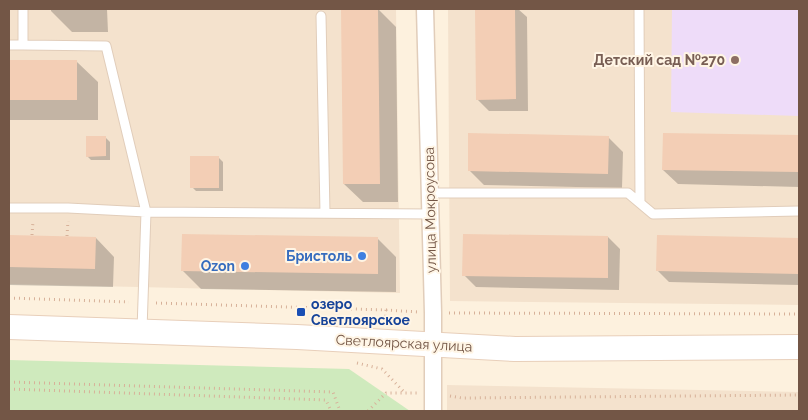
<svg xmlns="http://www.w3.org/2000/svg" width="808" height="420" font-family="Raleway,sans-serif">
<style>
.residential{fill:#f4e2cd}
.education{fill:#eedcf9}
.green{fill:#cfeabd}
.shadow{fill:#0003}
.building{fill:#f3ceb5}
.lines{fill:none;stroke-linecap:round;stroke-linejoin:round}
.service-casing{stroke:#e1cdba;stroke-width:11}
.minor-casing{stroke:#e1cdba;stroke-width:19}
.secondary-casing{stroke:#e8cfba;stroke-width:26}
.path{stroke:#d7b199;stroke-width:3;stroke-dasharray:1 4;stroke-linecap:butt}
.service{stroke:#fff;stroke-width:9}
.minor{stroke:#fff;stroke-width:16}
.secondary{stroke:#fff;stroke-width:24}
.education-dot{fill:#8d6e63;stroke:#fff5e5;stroke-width:2}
.shop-dot{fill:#3f7fe0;stroke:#fff5e5;stroke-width:2}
.transit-dot{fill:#1a4fb4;stroke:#fff5e5;stroke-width:2}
.labels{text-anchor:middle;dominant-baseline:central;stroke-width:4;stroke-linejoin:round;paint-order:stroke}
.education-label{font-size:14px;font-weight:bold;fill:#785e54;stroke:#fff5e5;text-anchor:end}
.street-label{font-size:14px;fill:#735646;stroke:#fff5e5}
.shop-label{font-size:14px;font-weight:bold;fill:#366cbe;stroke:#fff5e5;text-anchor:end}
.transit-label{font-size:14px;font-weight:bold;fill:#164399;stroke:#fff5e5;text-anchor:start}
</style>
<rect width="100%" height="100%" fill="#fdf1de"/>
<!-- residential -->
<path class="residential" d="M9 9H396L400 293 9 284Z
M448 9H799V305L450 301Z
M447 385 799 392V411H447Z"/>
<!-- education -->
<path class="education" d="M672 9H799V116L671 112Z"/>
<!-- green -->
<path class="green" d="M9 360 349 369 410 411H9Z"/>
<!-- shadow -->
<path class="shadow" d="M51 9H107L108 32H72L51 11Z
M342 9H378L396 27 398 202H363L344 184Z
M476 9H518L527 17 528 111H489L477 99Z
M9 62H77L98 82V120H9Z
M664 134 799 136V187L678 184 663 170Z
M608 137 623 152 622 188 484 185 469 170Z
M106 138 110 142V160H91L87 156Z
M219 158 223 162V191H196L192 187Z
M9 236 96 238 114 257 113 287 9 285Z
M608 237 620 249 619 290 476 287 464 275Z
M658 237 799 240V285L669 282 657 270Z
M378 239 396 257V292L201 289 182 270Z"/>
<!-- building -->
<path class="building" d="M341 9H378L380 184H343Z
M475 9H515L516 99 476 100Z
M9 60H77V100H9Z
M468 133 609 136 608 174 468 171Z
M663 133 799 135V172L662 170Z
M86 136H106V156L86 157Z
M190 156H219V188H190Z
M182 234 378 237V274L181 271Z
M463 234 608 236V278L462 276Z
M9 235 96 237 95 269 9 267Z
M657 235 799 238V274L656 271Z"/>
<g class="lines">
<!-- service casing -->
<g class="service-casing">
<path id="service" d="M639 9 640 203
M321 16 325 213
M9 45H23V9
M23 45 106 46 146 212 142 330
M430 193H628L653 214 799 211
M9 208H68L146 212 430 214"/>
</g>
<!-- minor casing -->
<g class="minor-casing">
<path id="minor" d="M425 9 433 313V411"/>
</g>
<!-- secondary casing -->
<g class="secondary-casing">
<path id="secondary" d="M9 327 297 337 515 349 799 347"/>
</g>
<!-- path -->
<path class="path" d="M32 235 33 221
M67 236 68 221
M9 298 129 302
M156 303 386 310 385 321
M386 310 418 312
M449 313 799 314
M357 363 382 369 405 393
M9 382 333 392 340 411
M9 389 326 400 331 411
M450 396 462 398 799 395
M368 411 386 393H417"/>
<!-- service -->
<use href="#service" class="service"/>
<!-- minor -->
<use href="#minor" class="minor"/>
<!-- secondary -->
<use href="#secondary" class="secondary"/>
</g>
<!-- markers -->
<circle class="education-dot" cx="735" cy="60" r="5"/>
<g class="shop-dot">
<circle cx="362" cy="256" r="5"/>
<circle cx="245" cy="266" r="5"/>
</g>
<rect class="transit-dot" x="296" y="307" width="10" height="10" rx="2.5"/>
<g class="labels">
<!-- education labels -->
<g class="education-label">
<text x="725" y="60">Детский сад №270</text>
</g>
<!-- street labels -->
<g class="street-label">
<text transform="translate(430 210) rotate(-91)">улица Мокроусова</text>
<text transform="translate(404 343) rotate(3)">Светлоярская улица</text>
</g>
<!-- shop labels -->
<g class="shop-label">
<text x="352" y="256">Бристоль</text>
<text x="235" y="266">Ozon</text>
</g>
<!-- transit labels -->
<g class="transit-label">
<text x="311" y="304">озеро<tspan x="311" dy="16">Светлоярское</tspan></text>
</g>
</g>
<!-- border -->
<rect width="808" height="420" fill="none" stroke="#735646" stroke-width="20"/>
</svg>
